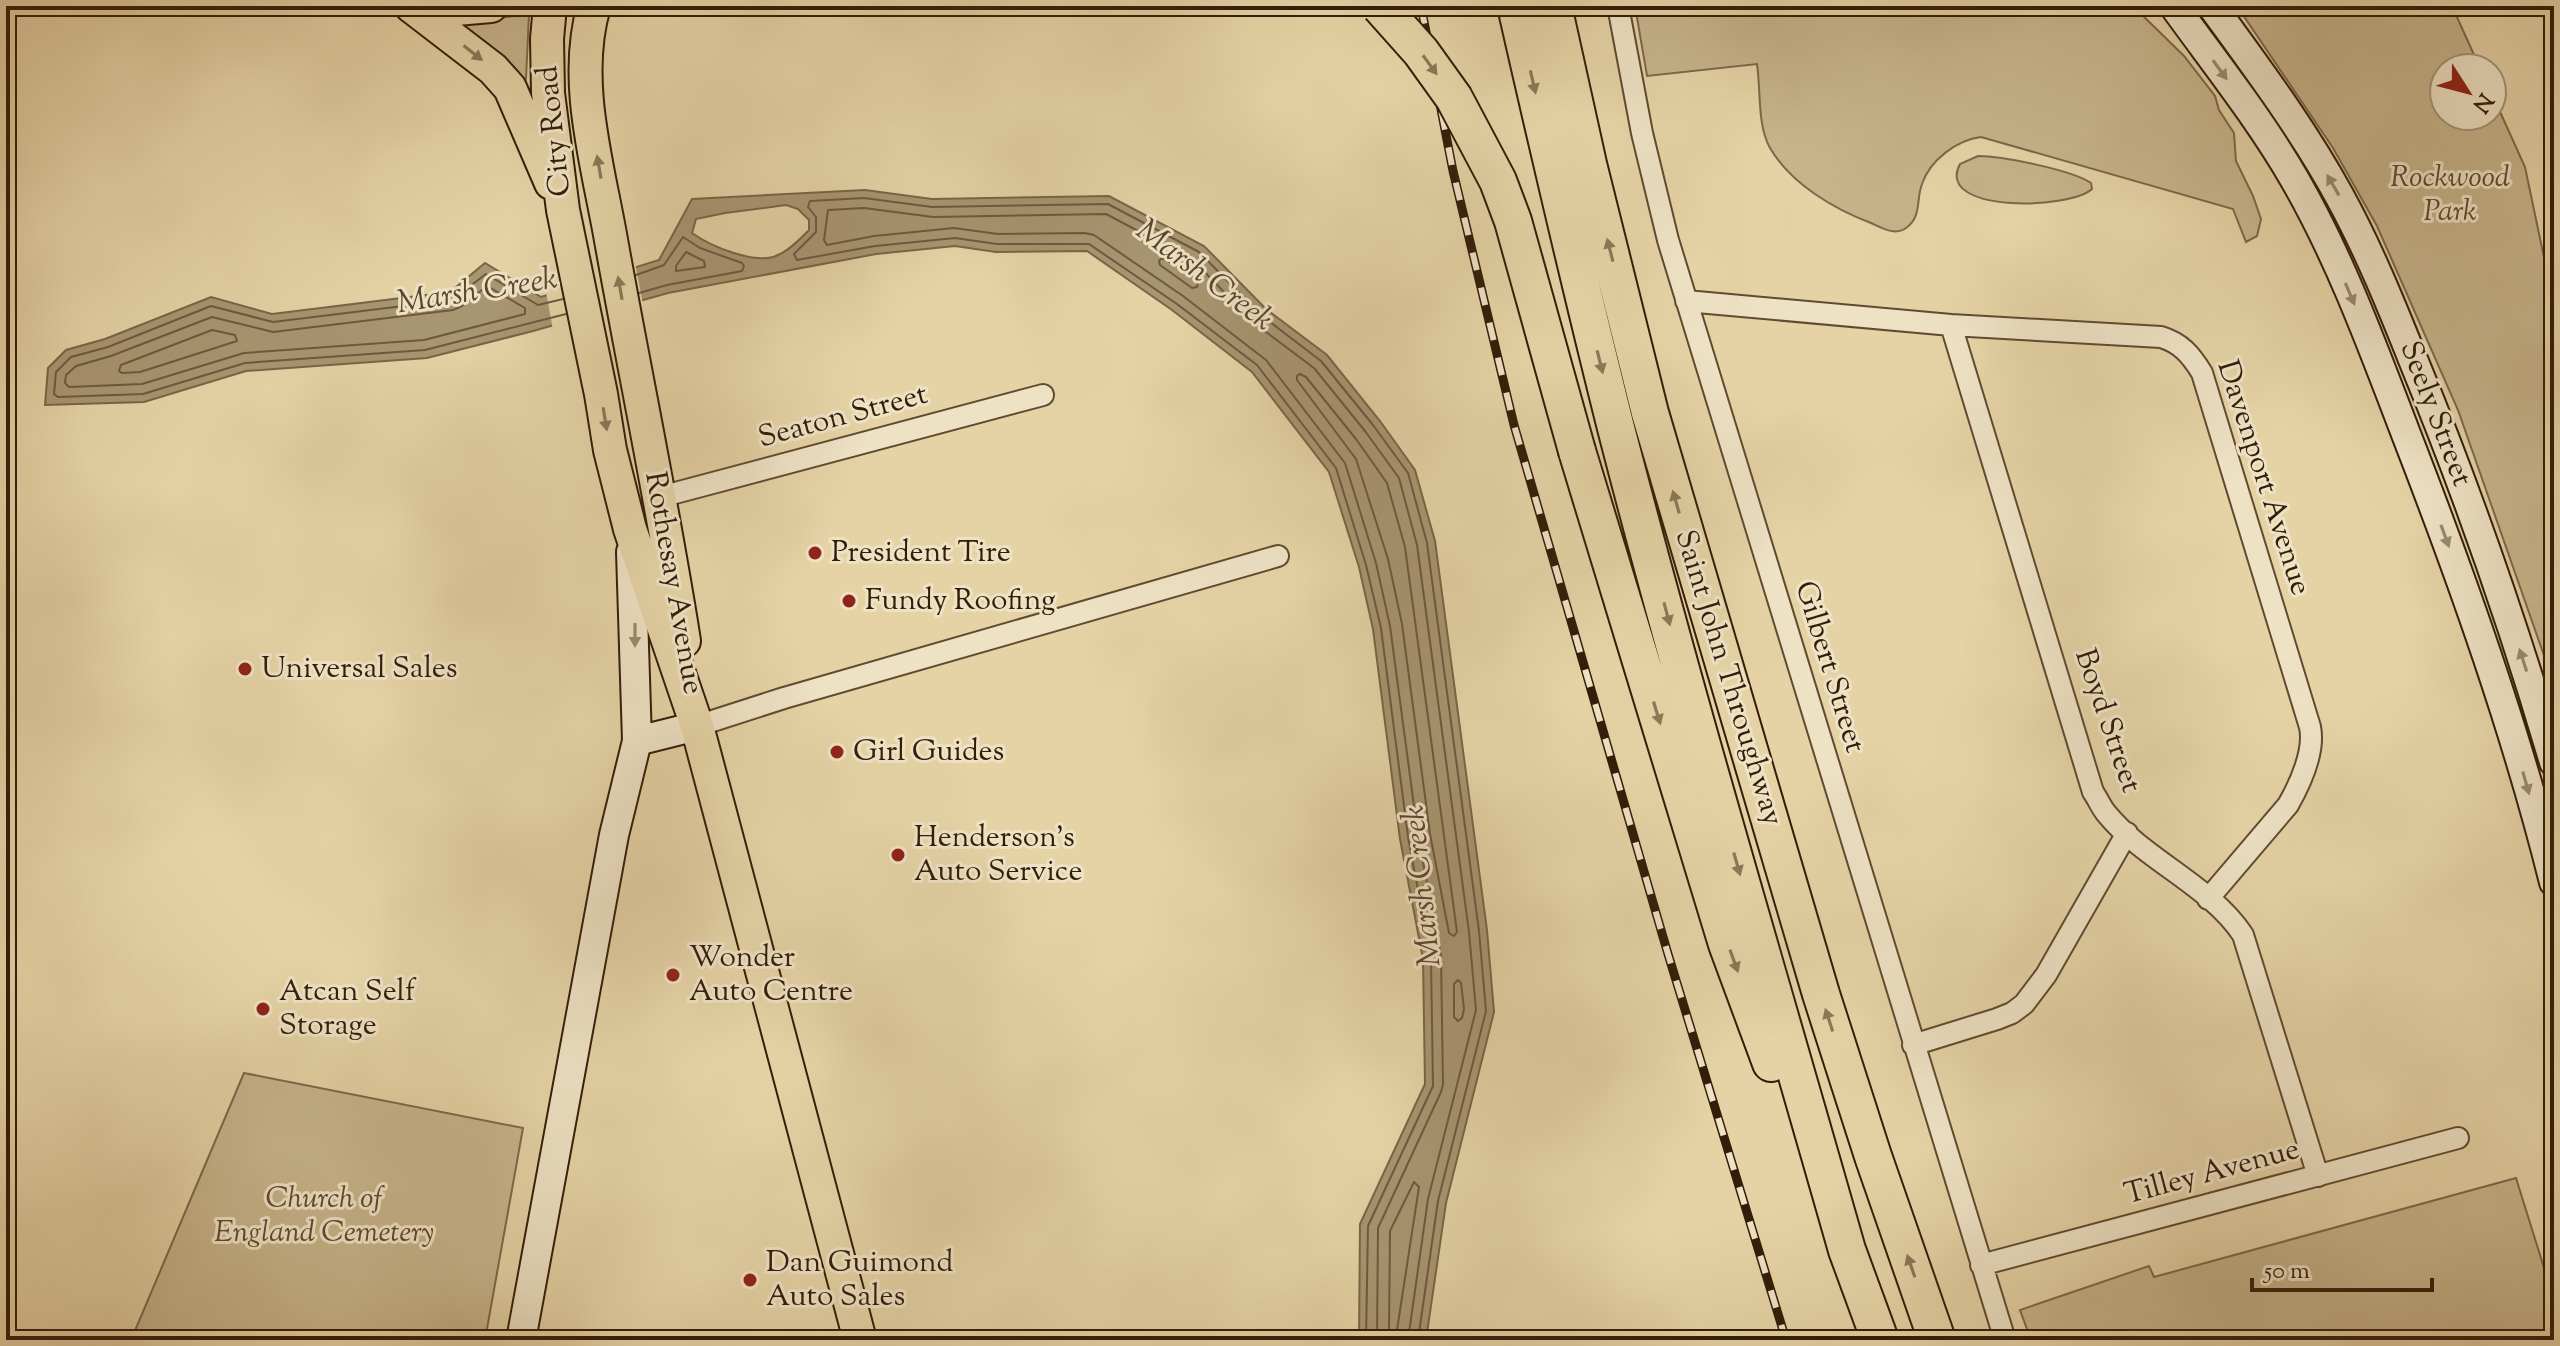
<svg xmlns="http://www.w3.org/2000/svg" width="2560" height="1346" font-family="'Sorts Mill Goudy',serif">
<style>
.green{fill:#c7b48b;stroke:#7d684a;stroke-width:2}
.water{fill:#a89571;stroke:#796547;stroke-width:2;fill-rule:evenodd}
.pier{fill:#e5d3a6}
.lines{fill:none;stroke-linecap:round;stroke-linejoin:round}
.shore{stroke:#6e593d;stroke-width:2}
.street-casing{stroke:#604a30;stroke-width:24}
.secondary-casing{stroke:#331d09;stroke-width:32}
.primary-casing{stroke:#331d09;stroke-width:36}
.highway-casing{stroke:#331d09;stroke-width:40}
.street{stroke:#eee2c5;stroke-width:20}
.secondary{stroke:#eee2c5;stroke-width:28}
.primary{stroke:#e5d3a6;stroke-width:32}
.highway{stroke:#e5d3a6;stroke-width:36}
.rail-casing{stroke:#331d09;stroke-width:9}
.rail{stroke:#eee2c5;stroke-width:6;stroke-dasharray:18;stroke-linecap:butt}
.highway-bridge-casing{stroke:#331d09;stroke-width:40;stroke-linecap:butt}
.highway-bridge{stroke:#e5d3a6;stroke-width:36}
.oneway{fill:#8c7858}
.oneway2{fill:#9a8970}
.poi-dot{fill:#8f2418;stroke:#eee2c5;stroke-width:3}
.labels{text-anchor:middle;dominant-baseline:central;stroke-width:6;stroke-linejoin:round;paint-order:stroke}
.street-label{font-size:30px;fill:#331d09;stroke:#eee2c5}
.park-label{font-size:30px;font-style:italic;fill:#5f4a30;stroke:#eee2c5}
.poi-label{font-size:30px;fill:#331d09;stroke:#eee2c5;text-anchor:start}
.water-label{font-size:32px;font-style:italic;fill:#5c472d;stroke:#eee2c5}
</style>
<rect width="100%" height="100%" fill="#e5d3a6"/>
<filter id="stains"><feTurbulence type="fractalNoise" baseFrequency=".0025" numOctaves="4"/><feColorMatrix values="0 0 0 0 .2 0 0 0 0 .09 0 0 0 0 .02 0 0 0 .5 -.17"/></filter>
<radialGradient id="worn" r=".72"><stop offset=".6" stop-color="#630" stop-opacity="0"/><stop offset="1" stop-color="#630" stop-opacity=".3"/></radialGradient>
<!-- green -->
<path class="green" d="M1635 6H2133L2184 56 2215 96 2219 110 2234 133 2236 161 2253 196 2261 219 2257 236 2246 242 2233 209 1981 137C1957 140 1930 160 1922 184 1916 199 1922 217 1906 228 1895 236 1882 228 1871 223 1834 209 1791 184 1770 148 1757 125 1761 90 1757 64L1647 76Z
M2237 6H2452L2480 68H2444V116H2492V94L2525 167 2554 305 2550 478 2554 479V684L2458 410 2377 226 2333 148Z
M529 14 526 79 524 83 458 23Z
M1978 156C2002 156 2072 170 2091 183L2092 189C2069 210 1934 213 1960 164Z
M244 1073 523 1128 485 1340H131Z
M2516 1178 2554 1300V1340H2031L2020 1310 2149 1266 2154 1277Z"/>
<!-- water -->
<path class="water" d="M865 190 932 199 1109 196 1204 246 1266 309 1327 355 1380 421 1415 470 1435 541 1487 930 1494 1012 1446 1203 1426 1340H1359L1360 1224 1425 1084 1423 959 1400 839 1373 629 1359 567 1329 472 1252 372 1172 310 1087 251 996 252 955 246 876 254 668 293 533 331 427 358 246 371 144 402 45 405 48 368 66 350 105 339 211 297 272 314 450 292 485 263 541 297 659 260 692 199ZM786 205 798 209 809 220V230C800 239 790 250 778 255 757 266 710 246 692 233L696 219 725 213Z"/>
<!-- pier -->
<path class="pier" d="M635 263 643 304 553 330 546 292Z"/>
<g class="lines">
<!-- shore -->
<path class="shore" d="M686 252 704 261 705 267 676 271V266Z
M1162 258 1186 270 1198 282 1197 287 1192 288 1160 265 1159 261Z
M636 275 664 265 683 237 700 248 742 263 744 266 742 271 667 285 639 293
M487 286 525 308V314L424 340 244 353 142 384 69 387 65 383 66 375 76 366 111 356 212 317 273 332 453 310 462 306Z
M563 299 538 305 486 274 452 300 273 322 211 306 108 347 71 357 56 372 54 394 58 397 143 394 245 363 425 350 566 314
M212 330 235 335 237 341 140 372 122 373 119 371 121 365Z
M1300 374 1306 377 1356 439 1387 483 1405 547 1457 932 1454 936 1449 933 1430 834 1402 624 1388 559 1356 459 1297 380V376Z
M1458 980 1461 983 1464 1009 1462 1018 1458 1021 1454 1017V984Z
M1414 1182 1419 1187 1397 1330 1392 1333 1389 1329 1390 1231Z
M1366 1340 1368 1226 1433 1086 1431 959 1408 837 1381 628 1366 565 1336 468 1257 365 1177 304 1089 244H997L955 238 875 246 797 260 794 254 816 232V217L808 207 810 201 864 198 932 207 1108 204 1199 252 1261 315 1321 361 1373 425 1408 473 1427 543 1479 931 1486 1011 1438 1201 1418 1340
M1377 1340 1378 1228 1441 1092 1443 1084 1441 956 1418 836 1390 626 1376 563 1345 463 1266 360 1183 296 1094 235 1085 233 998 234 954 228 874 236 827 245 824 240 828 210 864 208 933 217 1106 214 1193 260 1254 323 1314 368 1365 431 1399 478 1417 545 1469 932 1476 1010 1428 1199 1408 1340"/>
<!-- street casing -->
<g class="street-casing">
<path id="street" d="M1618 6 1642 133 1668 240 2005 1340
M1686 301 1951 325 2161 337C2181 343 2191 355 2202 373L2310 727C2315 751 2300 784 2288 805L2208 899
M1951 325 2093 792C2098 799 2101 807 2106 813 2144 860 2210 885 2243 935L2318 1176
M660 497 1043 395
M697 726 784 698 1278 556
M1913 1045 1997 1019 2012 1013 2024 1004 2046 975 2127 833
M1981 1265 2458 1138"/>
</g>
<!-- secondary casing -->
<g class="secondary-casing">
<path id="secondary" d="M2174 6C2215 63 2260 119 2295 180 2341 260 2373 348 2406 434 2463 581 2516 730 2554 882
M2212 6C2257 68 2303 129 2340 197 2369 250 2392 307 2414 362 2468 493 2514 626 2554 762
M637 741 697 726
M521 1340 614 835 637 741 631 552"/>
</g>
<!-- primary casing -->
<g class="primary-casing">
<path id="primary" d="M411 6 493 69 510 88 551 183
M440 6 456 9 491 6
M550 6 547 39 548 93 563 210 601 394 610 450 630 529 697 726 860 1340
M594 6C572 81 598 165 611 240 635 374 663 507 684 641"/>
</g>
<!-- highway casing -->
<g class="highway-casing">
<path id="highway" d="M1516 6C1548 147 1581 288 1616 428 1687 703 1769 976 1847 1250L1880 1340
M1553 6 1588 164 1650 413 1821 994 1873 1156 1937 1340
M1577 451 1727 944 1771 1063"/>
</g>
<!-- street -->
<use href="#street" class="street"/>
<!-- secondary -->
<use href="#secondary" class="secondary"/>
<!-- primary -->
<use href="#primary" class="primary"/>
<!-- highway -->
<use href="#highway" class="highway"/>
<!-- rail casing -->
<g class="rail-casing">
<path id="rail" d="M1421 6 1453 171 1514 425 1668 954 1786 1340"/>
</g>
<!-- rail -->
<use href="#rail" class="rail"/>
<!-- highway-bridge casing -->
<g class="highway-bridge-casing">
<path id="highway-bridge" d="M1380 6 1421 52 1454 98 1498 181 1513 221 1577 451"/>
</g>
<!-- highway-bridge -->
<use href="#highway-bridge" class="highway-bridge"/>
</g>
<!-- one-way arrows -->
<defs><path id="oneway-solid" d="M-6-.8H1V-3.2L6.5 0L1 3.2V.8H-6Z" transform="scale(2)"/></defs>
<g class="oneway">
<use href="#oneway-solid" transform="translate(473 53) rotate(38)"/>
<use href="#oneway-solid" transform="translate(1430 65) rotate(54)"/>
<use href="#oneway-solid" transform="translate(1533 82) rotate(77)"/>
<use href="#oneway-solid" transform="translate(599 167) rotate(-100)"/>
<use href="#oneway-solid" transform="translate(1610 250) rotate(-104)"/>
<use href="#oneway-solid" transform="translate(620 288) rotate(-100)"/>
<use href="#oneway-solid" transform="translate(1600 362) rotate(76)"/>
<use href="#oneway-solid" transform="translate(605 419) rotate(81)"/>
<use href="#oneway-solid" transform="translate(1676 502) rotate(-106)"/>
<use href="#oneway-solid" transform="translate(1667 614) rotate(75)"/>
<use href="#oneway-solid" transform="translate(1657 713) rotate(73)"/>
<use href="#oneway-solid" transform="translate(1737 864) rotate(74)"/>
<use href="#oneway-solid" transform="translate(1734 961) rotate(70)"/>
<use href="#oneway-solid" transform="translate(1829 1020) rotate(-108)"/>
<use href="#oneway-solid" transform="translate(1911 1266) rotate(-109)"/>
</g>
<g class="oneway2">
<use href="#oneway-solid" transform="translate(2220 70) rotate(54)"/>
<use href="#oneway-solid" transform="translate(2333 185) rotate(-120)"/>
<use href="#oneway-solid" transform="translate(2350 294) rotate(67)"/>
<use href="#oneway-solid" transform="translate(2445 536) rotate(70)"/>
<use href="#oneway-solid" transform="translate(635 635) rotate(90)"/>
<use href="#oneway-solid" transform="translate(2523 660) rotate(-108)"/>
<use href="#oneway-solid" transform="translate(2526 783) rotate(74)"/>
</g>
<!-- markers -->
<g class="poi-dot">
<circle cx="815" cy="553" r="8"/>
<circle cx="849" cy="601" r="8"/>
<circle cx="245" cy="669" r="8"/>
<circle cx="837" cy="752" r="8"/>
<circle cx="898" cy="855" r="8"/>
<circle cx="673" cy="975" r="8"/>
<circle cx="263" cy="1009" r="8"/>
<circle cx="750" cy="1280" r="8"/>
</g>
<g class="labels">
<!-- street labels -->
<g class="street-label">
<text transform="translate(555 131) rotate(-96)">City Road</text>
<text transform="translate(2435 414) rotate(69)">Seely Street</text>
<text transform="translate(843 417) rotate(-15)">Seaton Street</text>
<text transform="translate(2263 478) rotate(72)">Davenport Avenue</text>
<text transform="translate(673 583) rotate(80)">Rothesay Avenue</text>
<text transform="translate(1829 667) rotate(73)">Gilbert Street</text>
<text transform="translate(1728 678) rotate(73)">Saint John Throughway</text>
<text transform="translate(2107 721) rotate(71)">Boyd Street</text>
<text transform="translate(2212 1173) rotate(-15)">Tilley Avenue</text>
</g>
<!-- park labels -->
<g class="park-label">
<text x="2450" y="178">Rockwood<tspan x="2450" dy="34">Park</tspan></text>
<text x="324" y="1199">Church of<tspan x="324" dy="34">England Cemetery</tspan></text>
</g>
<!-- poi labels -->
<g class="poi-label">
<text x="831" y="553">President Tire</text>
<text x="865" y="601">Fundy Roofing</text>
<text x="261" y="669">Universal Sales</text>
<text x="853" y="752">Girl Guides</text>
<text x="914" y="838">Henderson's<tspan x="914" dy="34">Auto Service</tspan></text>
<text x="689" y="958">Wonder<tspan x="689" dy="34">Auto Centre</tspan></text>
<text x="279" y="992">Atcan Self<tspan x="279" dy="34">Storage</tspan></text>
<text x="766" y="1263">Dan Guimond<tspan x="766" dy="34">Auto Sales</tspan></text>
</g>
<!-- water labels -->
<g class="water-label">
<text transform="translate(1204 276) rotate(37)">Marsh Creek</text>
<text transform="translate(477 292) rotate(-9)">Marsh Creek</text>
<text transform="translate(1423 886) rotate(-96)">Marsh Creek</text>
</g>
</g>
<!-- margin -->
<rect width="2560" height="1346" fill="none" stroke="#e5d3a6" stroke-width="32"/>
<rect x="8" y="8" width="2544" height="1330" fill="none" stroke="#331d09" stroke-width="4"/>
<rect x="16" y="16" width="2528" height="1314" fill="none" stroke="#331d09" stroke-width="2"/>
<!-- north arrow -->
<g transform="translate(2468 92) rotate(126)"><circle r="38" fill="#eee2c5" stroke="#a3937a" stroke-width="2"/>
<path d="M0-6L14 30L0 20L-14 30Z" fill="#8f2418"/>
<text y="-12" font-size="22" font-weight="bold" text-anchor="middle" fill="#331d09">N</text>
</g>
<!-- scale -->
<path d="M2252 1278v12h180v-12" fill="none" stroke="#331d09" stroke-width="4"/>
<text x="2264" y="1278" font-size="24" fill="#331d09" stroke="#eee2c5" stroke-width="6" paint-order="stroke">50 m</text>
<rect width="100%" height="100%" filter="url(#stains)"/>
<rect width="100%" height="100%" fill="url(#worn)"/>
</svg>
